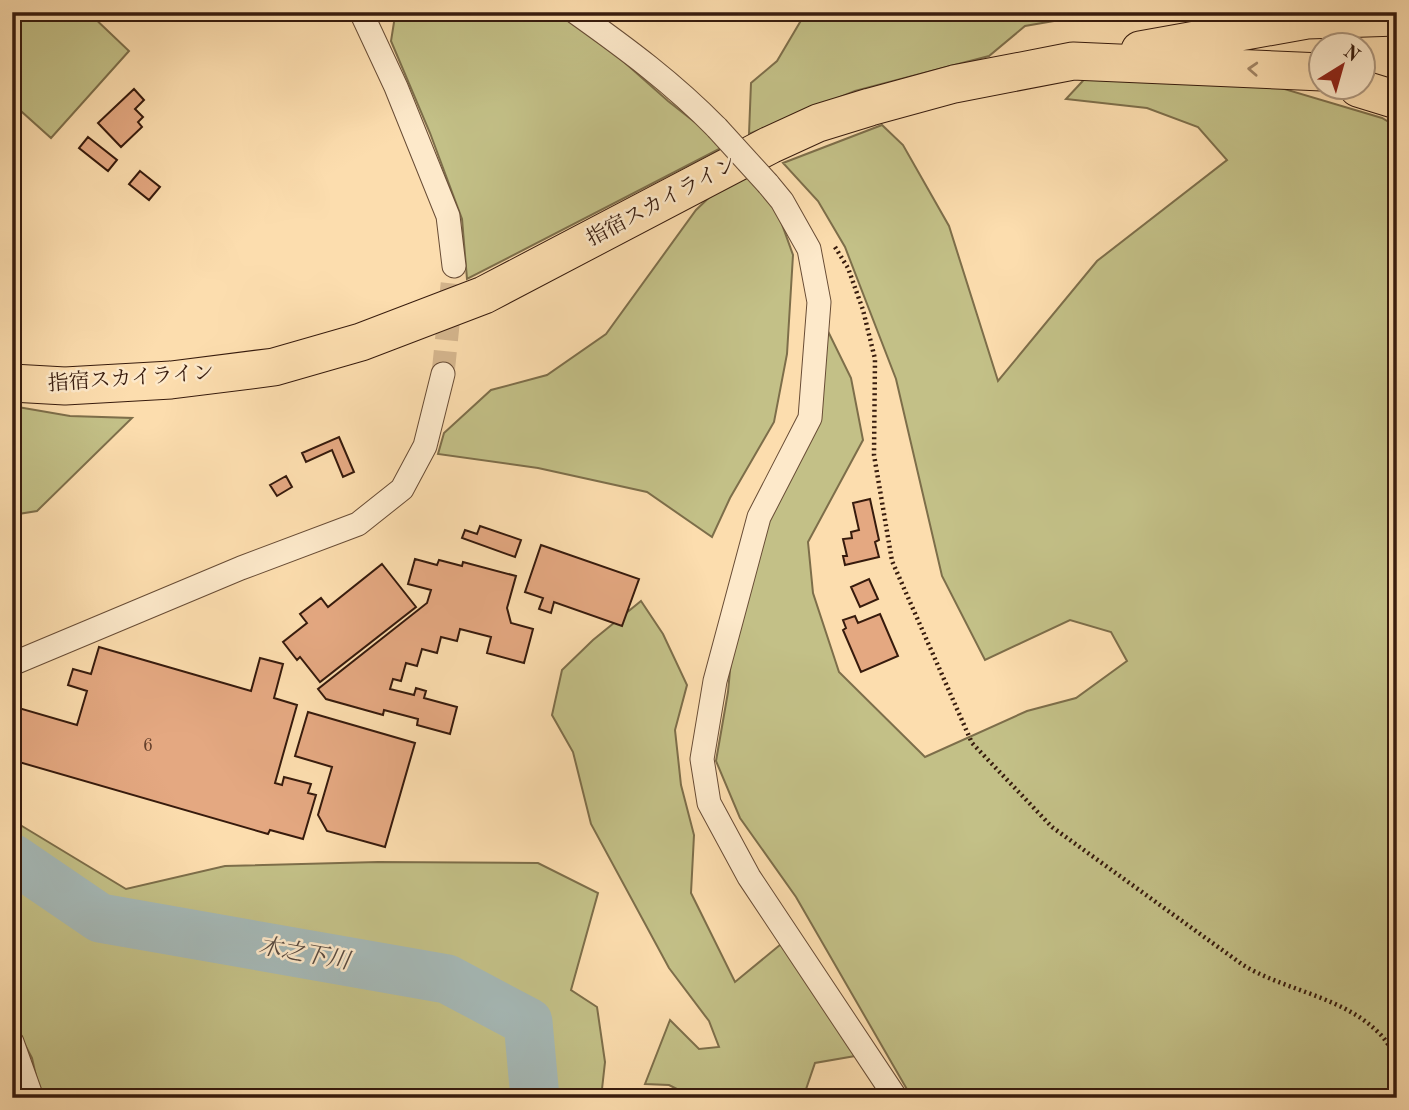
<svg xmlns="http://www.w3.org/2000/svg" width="1409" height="1110" font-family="'Old Standard TT','Noto Serif JP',serif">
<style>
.green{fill:#c3c087;stroke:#7d6e4a;stroke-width:2}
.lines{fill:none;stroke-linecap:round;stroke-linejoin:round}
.river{stroke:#a5b8b6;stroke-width:49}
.building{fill:#e4a881;stroke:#371b0d;stroke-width:2}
.street-tunnel{stroke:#d5b68e;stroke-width:23;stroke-dasharray:23 11;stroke-linecap:butt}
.street-casing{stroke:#684c35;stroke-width:25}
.primary-casing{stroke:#371b0d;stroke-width:39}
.path{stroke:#371b0d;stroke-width:4.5;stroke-dasharray:2 3.5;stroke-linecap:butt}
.street{stroke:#fde9ca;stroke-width:23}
.primary{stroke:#fcddae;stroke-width:37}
.street-bridge-casing{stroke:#684c35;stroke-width:25;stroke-linecap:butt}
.street-bridge{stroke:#fde9ca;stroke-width:23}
.oneway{stroke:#a38666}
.labels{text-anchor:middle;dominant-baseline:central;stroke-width:5;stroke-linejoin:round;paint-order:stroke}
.number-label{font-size:18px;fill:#623e2a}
.street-label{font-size:21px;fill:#371b0d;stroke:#fde9ca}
.water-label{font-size:23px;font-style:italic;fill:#584a40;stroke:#fde9ca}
</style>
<rect width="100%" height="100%" fill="#fcddae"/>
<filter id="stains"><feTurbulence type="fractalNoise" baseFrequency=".00286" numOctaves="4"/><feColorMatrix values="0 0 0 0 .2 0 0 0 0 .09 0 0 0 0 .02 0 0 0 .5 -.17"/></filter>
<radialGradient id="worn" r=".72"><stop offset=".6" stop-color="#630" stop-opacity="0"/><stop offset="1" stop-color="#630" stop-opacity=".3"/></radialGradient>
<!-- green -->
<path class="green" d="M12 12H88L129 51 51 138 12 103Z
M404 12H558L614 53 668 101 725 146 467 279 462 219 430 133 391 41 395 16Z
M806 12H1106L1025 26 989 56 855 91 749 134 751 83 777 61Z
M1210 67 1382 118 1397 127V1098H912L796 897 740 818 716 761 728 692 735 617 758 522 818 407 820 315 851 378 863 440 808 542 813 593 839 672 925 757 1027 711 1076 698 1127 661 1111 632 1070 620 985 660 942 576 896 379 845 247 818 201 783 163 882 125 903 145 949 226 998 381 1097 261 1227 160 1198 127 1147 108 1066 99 1092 71Z
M749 174 775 205 793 255 787 354 774 422 730 498 712 537 647 492 538 468 438 454 444 433 491 390 547 375 606 334 696 210 719 188Z
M12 406 70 416 132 418 37 511 12 515Z
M641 601 663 634 687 685 675 730 681 785 694 835 691 893 735 982 786 940 861 1055 815 1063 803 1098H695L669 1085 645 1084 670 1020 699 1049 719 1047 709 1021 669 968 591 824 573 752 552 715 562 670 593 640Z
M12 820 126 889 225 866 378 862 538 863 598 893 571 990 597 1007 605 1062 601 1098H41L32 1058 12 1020Z"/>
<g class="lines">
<!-- river -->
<path class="river" d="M12 858 100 918 447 979 528 1022 535 1098"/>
</g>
<!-- building -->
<path class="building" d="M134 89 144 100 135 109 143 117 138 122 142 127 121 147 98 123Z
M88 137 117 160 108 171 79 148Z
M140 171 160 187 149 200 129 184Z
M339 437 354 472 343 477 332 450 306 462 302 453Z
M286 476 292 487 277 496 270 485Z
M870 499 879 540 875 542 879 557 845 565 843 556H847L843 539 852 538 851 532 859 530 853 503Z
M480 526 521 540 515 557 462 538 465 530 477 534Z
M541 545 639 579 622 626 554 602 551 613 539 609 543 598 525 592Z
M415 559 437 565 439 560 462 566 463 562 516 576 507 608 511 623 533 629 524 663 487 653 491 637 460 629 457 641 441 637 437 653 422 649 417 666 406 663 401 681 393 679 390 689 414 695 416 688 426 691 424 698 457 707 450 734 417 725 418 719 384 710 383 715 326 699 318 689 427 603 431 590 408 584Z
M382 564 416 607 320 682 300 657 297 660 283 642 307 623 300 614 321 598 328 607Z
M869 579 878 599 860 607 851 587Z
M880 614 898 656 861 672 843 630 846 628 843 620 855 616 858 623Z
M99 647 251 691 260 658 283 664 274 698 297 705 275 783 282 785 284 777 311 784 308 793 316 795 303 839 270 830 268 834 12 760V706L77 725 87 691 68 685 73 669 91 674Z
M308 712 415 743 385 847 327 831 318 815 332 767 295 756Z"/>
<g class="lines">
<!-- street-tunnel -->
<path class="street-tunnel" d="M443 374 454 266"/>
<!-- street casing -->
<g class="street-casing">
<path id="street" d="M361 12 396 87 448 216 454 266
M575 12C627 49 673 83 717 128
M768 184 782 201 809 249 819 302 810 418 759 517 715 681 702 759 709 803 749 877 896 1098
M12 664 241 568 358 524 402 489 425 446 443 374
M12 1042 32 1098"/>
</g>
<!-- primary casing -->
<g class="primary-casing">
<path id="primary" d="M1140 50 1307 20 1397 17
M1358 88 1397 100
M12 383 65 386 171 380 274 367 361 342 484 295 770 145 818 123 870 107 954 84 1073 61 1322 72"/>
</g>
<!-- path -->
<path class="path" d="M835 247 848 268 863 310 875 359 874 455 892 561 972 743 1052 827 1243 965C1286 991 1341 996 1378 1032 1386 1039 1391 1050 1397 1059"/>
<!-- street -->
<use href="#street" class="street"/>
<!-- primary -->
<use href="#primary" class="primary"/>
<!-- street-bridge casing -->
<g class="street-bridge-casing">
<path id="street-bridge" d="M717 128 768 184"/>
</g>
<!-- street-bridge -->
<use href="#street-bridge" class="street-bridge"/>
</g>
<!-- one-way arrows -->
<defs><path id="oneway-chevron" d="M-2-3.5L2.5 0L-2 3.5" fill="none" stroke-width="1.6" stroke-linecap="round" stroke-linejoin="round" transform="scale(1.75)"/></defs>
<use class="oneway" href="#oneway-chevron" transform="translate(1253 69) rotate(-177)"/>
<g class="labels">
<!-- number labels -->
<g class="number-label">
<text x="148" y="746">6</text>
</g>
<!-- street labels -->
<g class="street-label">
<text transform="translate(662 202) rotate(-28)">指宿スカイライン</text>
<text transform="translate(131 379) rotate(-4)">指宿スカイライン</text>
</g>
<!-- water labels -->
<g class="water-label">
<text transform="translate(304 954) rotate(10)">木之下川</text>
</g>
</g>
<!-- margin -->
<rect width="1409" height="1110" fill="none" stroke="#fcddae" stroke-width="42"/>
<rect x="14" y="14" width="1381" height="1082" fill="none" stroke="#371b0d" stroke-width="3.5"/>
<rect x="21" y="21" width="1367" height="1068" fill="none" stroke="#371b0d" stroke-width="2"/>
<!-- north arrow -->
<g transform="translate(1342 66) rotate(37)"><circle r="33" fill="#fde9ca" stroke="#ae977e" stroke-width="2"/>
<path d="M0-5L12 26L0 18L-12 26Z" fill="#8f2418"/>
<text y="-10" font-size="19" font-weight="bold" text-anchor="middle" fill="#371b0d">N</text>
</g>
<rect width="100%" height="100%" filter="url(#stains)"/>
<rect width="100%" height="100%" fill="url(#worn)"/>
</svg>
